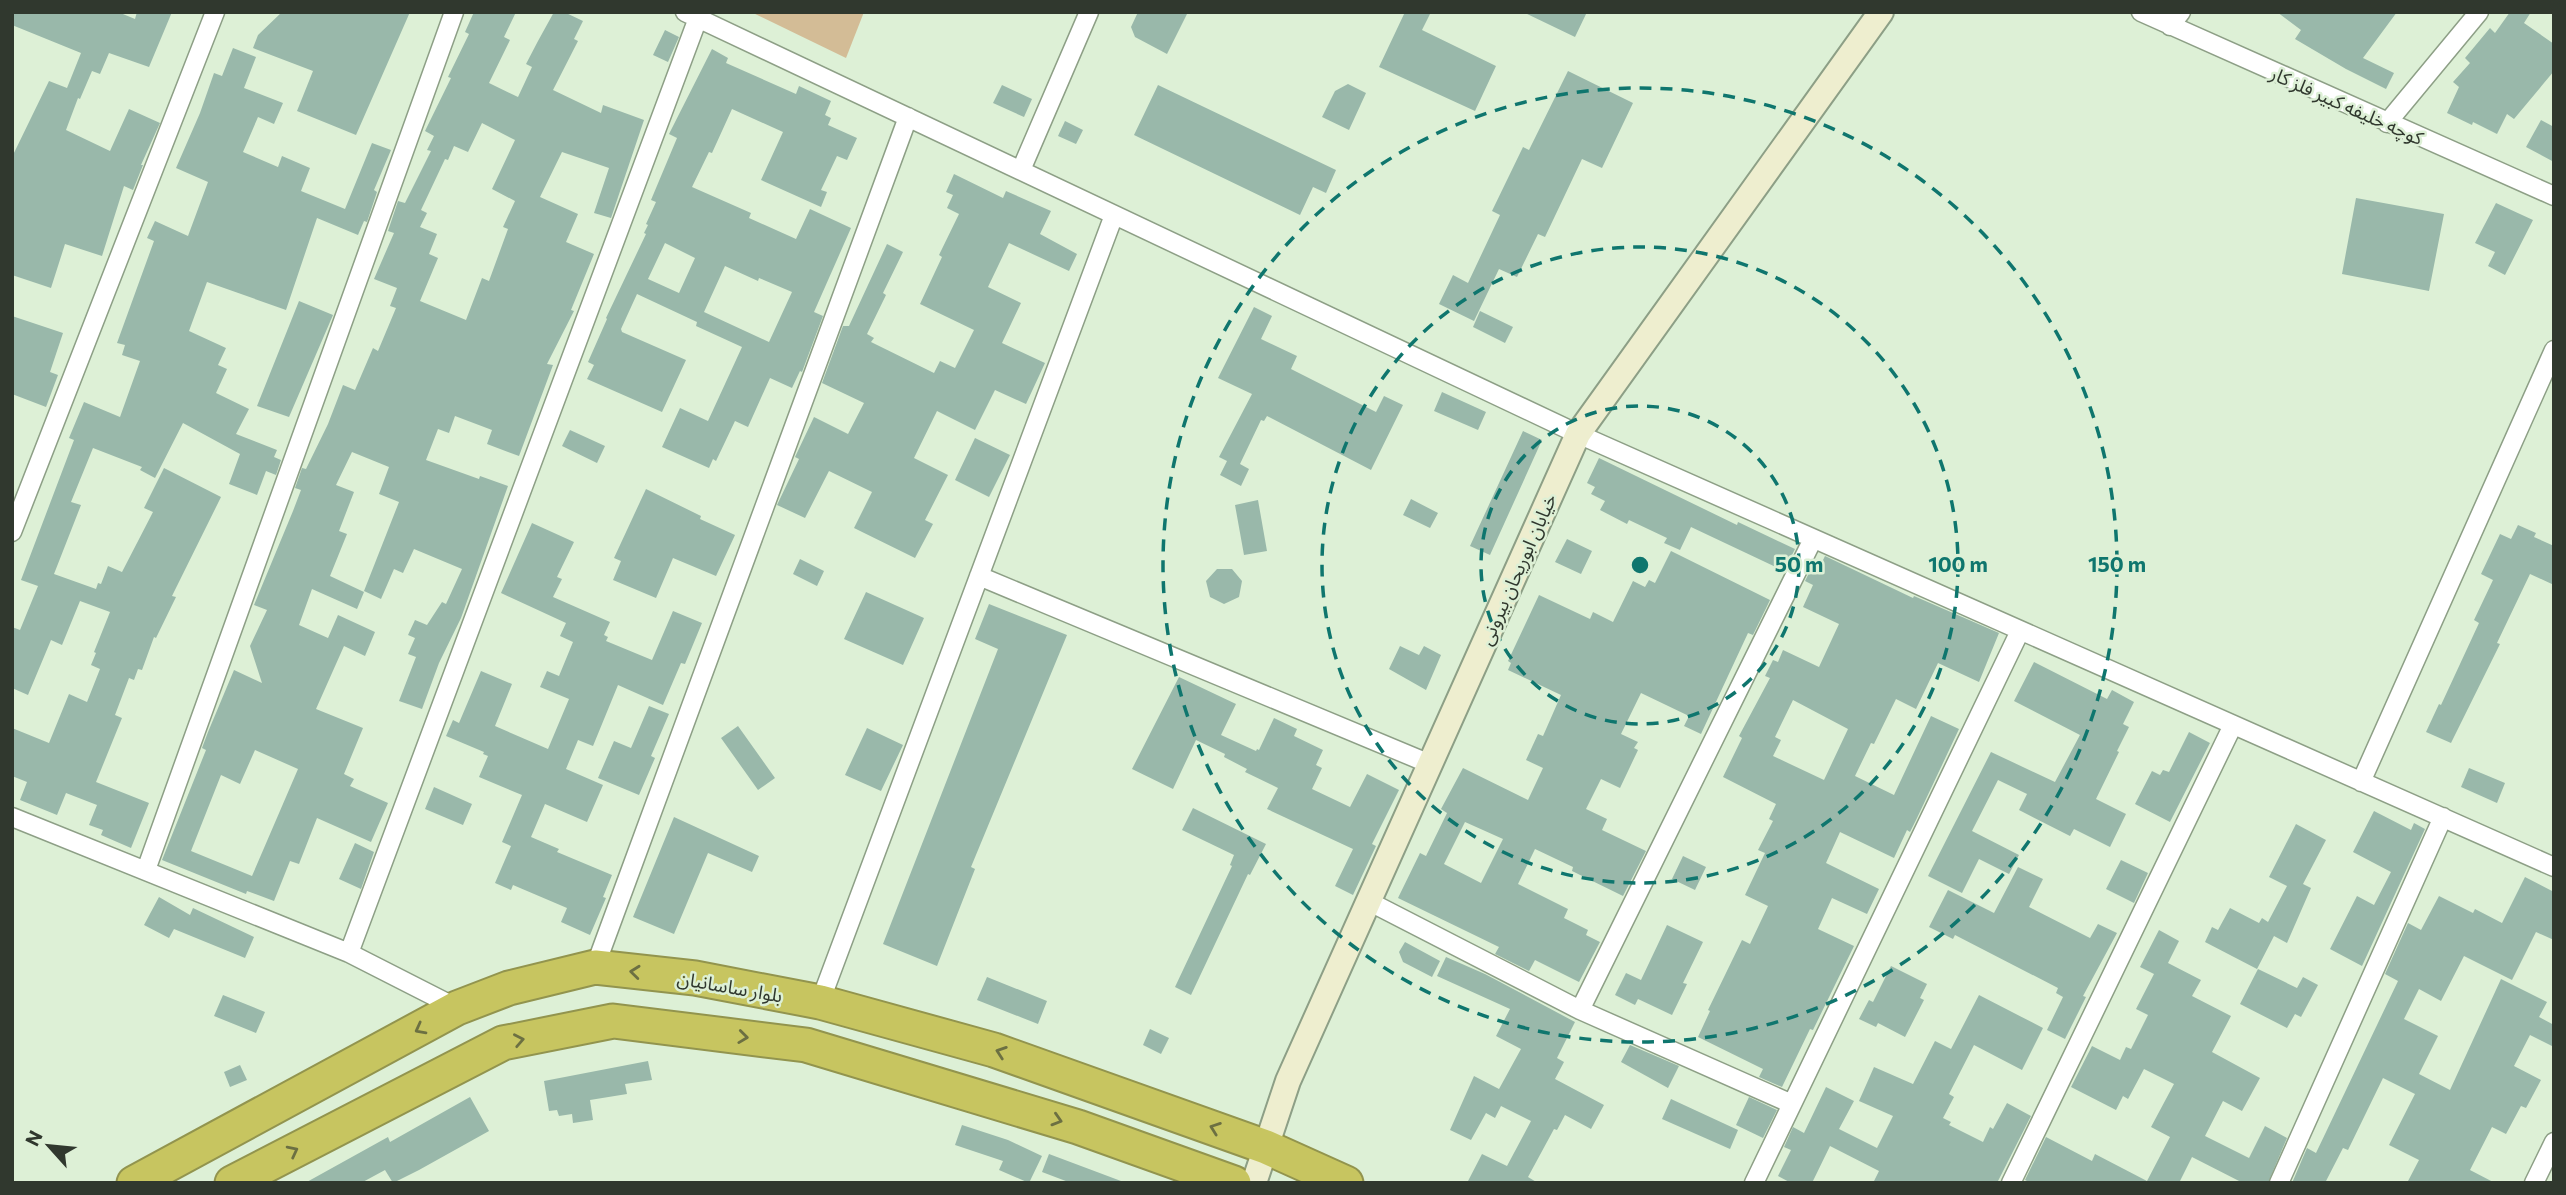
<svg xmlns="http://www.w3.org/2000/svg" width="2566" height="1195" font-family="Commissioner,'Noto Sans Arabic',sans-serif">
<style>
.green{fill:#d3bc96}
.building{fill:#99b8aa;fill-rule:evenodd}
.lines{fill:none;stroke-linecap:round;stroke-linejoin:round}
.street-casing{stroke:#8d9f86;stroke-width:21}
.secondary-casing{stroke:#8d9f86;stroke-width:28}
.highway-casing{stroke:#92944e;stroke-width:37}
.street{stroke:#fff;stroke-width:18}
.secondary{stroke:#eeeecf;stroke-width:24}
.highway{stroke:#c7c560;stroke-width:33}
.oneway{stroke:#6c7042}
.ring{fill:none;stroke:#0f766e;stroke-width:3.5;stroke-dasharray:12 9}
.labels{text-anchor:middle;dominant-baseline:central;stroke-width:5;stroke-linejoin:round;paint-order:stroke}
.street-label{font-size:19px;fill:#30382e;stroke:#ddf0d6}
.centre{fill:#0f766e;stroke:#ddf0d6;stroke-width:3.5}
.ring-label{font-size:21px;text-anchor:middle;font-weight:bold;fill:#0f766e;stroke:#ddf0d6;stroke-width:5;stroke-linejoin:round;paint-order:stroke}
</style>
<rect width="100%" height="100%" fill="#ddf0d6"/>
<!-- green -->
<path class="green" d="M751 12H864L846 58Z"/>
<!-- building -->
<path class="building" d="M12 12H118L135 19 137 12H172L149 67 109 53 100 74 92 71 80 99 78 98 66 130 110 151 129 109 160 123 141 165H143L133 190 124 186 102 256 65 244 51 288 12 275V157L49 81 67 88 81 53 12 25Z
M282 12H410L356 135 297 111 313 71 253 48 258 35Z
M474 12H516L504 37 510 40 489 83 518 97 532 67 526 64 538 41 554 12H564L583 21 574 39 578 41 553 90 601 113 603 105 644 120 611 218 594 213 609 168 562 152 540 197 578 214 566 242 594 254 571 310 574 311 547 364 553 365 519 456 487 444 492 430 455 416 449 433 438 429 426 460 479 479 480 476 508 486 461 618 439 663 422 709 399 701 416 657 408 654 415 638 408 635 415 620 427 625 442 602 446 604 462 569 414 549 403 573 394 569 381 599 364 591 399 502 379 494 389 467 352 452 336 485 354 492 339 531 347 534 330 576 364 592 357 609 312 589 299 625 328 638 338 615 375 632 365 656 344 646 316 709 363 728 344 774 354 779 350 786 388 803 371 842 317 818 299 864 290 861 274 901 247 891 246 894 162 860 206 750 202 748 208 732 234 670 262 683 250 646 267 610 254 605 293 511 301 490 295 488 302 468 306 469 328 424 343 385 355 390 373 348 378 351 396 308 390 306 397 288 374 279 394 233 388 231 398 201 405 203 431 151 427 150 434 136 425 131 451 78 448 77 469 34 465 32ZM482 123 515 140 492 189 515 201 503 227 508 229 489 281 482 278 466 320 420 301 438 258 429 254 437 234 420 227 427 213 421 210 445 159 448 160 454 146 468 152ZM255 750 298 769 252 876 191 851 221 775 240 784Z
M1138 12H1188L1167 54 1135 37 1131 27Z
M1405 12H1431L1422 30 1496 66 1475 111 1379 67Z
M1523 12H1587L1575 37Z
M2277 12H2397L2363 58 2394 73 2386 89 2346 69 2295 39 2301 30Z
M2510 12H2531L2524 23 2554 44V71L2514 119 2507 114 2497 134 2473 122 2472 125 2447 113 2459 87 2453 82 2470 63 2465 58 2490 28 2495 33Z
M665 30 679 37 668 62 653 55Z
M233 48 256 57 244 88 283 103 274 124 258 117 243 152 278 167 282 156 310 168 301 191 345 209 372 143 391 150 374 190 377 192 367 222 364 221 358 235 317 218 286 310 207 282 189 331 226 348 218 365 227 369 216 393 249 409 236 434 277 450 274 457 281 460 276 475 266 471 257 495 229 484 240 454 183 423 155 478 140 470 142 467 93 448 71 502 81 505 54 574 96 589 98 583 101 584 108 566 122 572 153 512 144 508 164 468 221 497 172 596 176 597 156 638 154 637 142 670 138 669 134 680 129 678 115 715 122 718 96 782 149 803 131 848 101 835 103 830 89 825 97 805 66 793 57 815 20 800 27 782 12 776V728L49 743 69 694 87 702 100 669 91 665 96 653 94 652 110 612 80 601 62 645 51 640 28 695 12 688V627L20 630 38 586 21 580 74 440 69 438 84 402 120 417 140 361 122 355 125 345 117 343 154 241 147 238 155 221 188 236 208 182 176 168 200 113 214 73 222 76Z
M712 49 728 58 726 63 796 94 799 86 831 101 825 115 831 118 828 125 857 138 847 160 837 156 821 190 827 192 821 207 761 180 783 132 732 109 712 153 709 152 692 187 751 213 749 218 796 239 810 209 851 228 814 312 823 316 802 372 800 371 792 388 770 378 748 427 735 421 716 461 713 459 709 468 662 447 680 408 708 421 742 347 696 326 697 322 637 294 621 329 622 332 686 360 662 412 587 379 594 365 588 362 607 319 606 318 646 234 644 233 648 225 646 224 656 202 651 200 677 138 669 134ZM665 243 695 258 679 293 648 279ZM725 266 758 281 759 278 792 292 769 342 704 312Z
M1568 71 1633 103 1602 168 1582 159 1545 237 1538 234 1517 277 1499 269 1474 321 1439 304 1453 275 1468 283 1500 215 1492 211 1523 147 1529 150Z
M1348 84 1366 93 1349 130 1322 117 1335 91Z
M1002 85 1032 99 1024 117 993 103Z
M1158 85 1336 170 1326 193 1313 187 1300 215 1134 135Z
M2541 120 2554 127V162L2526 147Z
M1065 121 1083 130 1076 144 1058 136Z
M954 174 1003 198 1006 191 1051 211 1040 234 1077 254 1069 271 1009 243 988 287 1021 303 1002 343 1045 363 1026 404 995 390 975 430 937 411 914 458 948 475 925 520 933 524 915 558 854 528 872 492 829 471 805 518 777 505 799 459 795 457 814 417 848 434 864 403 822 383 843 326H849L887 244 903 252 883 293 886 295 867 334 874 338 871 342 934 373 940 361 955 368 974 330 920 304 942 257 939 255 959 214 947 208 953 195 946 192Z
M2356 198 2444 214 2429 291 2342 274Z
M2496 203 2533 220 2505 275 2488 266 2495 252 2475 243Z
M299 301 333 315 289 417 257 406Z
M1254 307 1272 316 1261 339 1297 356 1291 369 1376 412 1384 396 1403 405 1371 470 1267 416 1264 421 1261 420 1240 464 1249 469 1241 486 1220 475 1227 461 1219 457 1252 394 1218 378Z
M1480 311 1513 327 1505 343 1473 327Z
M12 316 63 333 50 372 58 375 46 407 12 394Z
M1442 392 1486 412 1478 430 1434 411Z
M570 430 605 446 597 463 562 446Z
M1523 431 1542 440 1490 555 1470 546Z
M975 438 1010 455 989 497 955 480Z
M1599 458 1737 525 1738 522 1795 549 1784 571 1691 527 1680 550 1664 543 1667 538 1629 520 1627 524 1600 510 1605 501 1591 494 1595 487 1587 483Z
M646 489 701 516 700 519 735 535 716 576 673 558 656 598 613 580 621 561 614 558Z
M1411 499 1438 513 1430 528 1403 515Z
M1258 500 1267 551 1244 555 1235 505Z
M532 523 574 542 557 577 562 579 553 597 610 622 604 635 608 637 606 641 652 660 673 611 702 623 685 664 681 663 663 705 618 685 593 746 578 740 566 769 603 785 587 822 545 804 531 837 559 849 557 852 612 875 603 897 606 898 590 935 561 922 567 908 513 885 511 890 495 883 511 846 502 842 522 795 479 777 488 756 483 754 484 752 446 736 453 720 459 723 481 671 512 684 495 726 548 749 569 699 540 687 547 671 559 676 573 642 560 636 566 623 501 593Z
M2518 525 2536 533 2534 537 2554 546V585L2530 574 2497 643 2500 644 2451 743 2426 732 2439 704 2441 705 2479 623 2474 620 2493 580 2481 574 2500 534 2511 539Z
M1567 539 1592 551 1581 574 1555 562Z
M1671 551 1770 600 1753 635 1748 633 1701 734 1684 726 1689 716 1641 693 1621 734 1638 742 1634 748 1638 750 1620 788 1601 779 1586 809 1607 819 1602 830 1646 851 1623 896 1572 871 1573 867 1535 849 1518 884 1568 909 1564 918 1588 930 1586 935 1600 942 1579 982 1535 960 1529 971 1495 954 1499 947 1398 898 1420 853 1426 856 1447 813 1441 809 1463 768 1528 800 1543 768 1526 760 1538 734 1543 736 1561 695 1508 670 1511 663 1508 661 1539 595 1590 619 1593 612 1613 622 1633 581 1645 587 1649 580 1655 583ZM1465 822 1503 839 1481 883 1444 864Z
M1825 556 1913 598 1914 596 1999 633 1979 682 1938 663 1916 709 1896 699 1874 744 1871 743 1855 776 1894 795 1931 716 1959 729 1917 818 1910 832 1907 830 1894 858 1840 832 1826 863 1879 889 1867 914 1832 898 1818 929 1854 946 1813 1030 1810 1029 1782 1087 1759 1077 1763 1069 1698 1037 1710 1011 1708 1010 1742 940 1750 944 1768 906 1745 895 1765 853 1758 850 1773 821 1769 819 1776 804 1723 777 1742 738 1739 736 1770 678 1765 676 1773 660 1778 662 1783 650 1819 667 1839 624 1803 607 1813 585 1805 581 1816 559 1822 562ZM1793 700 1848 729 1824 780 1773 756 1781 740 1775 737Z
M800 559 824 571 817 586 793 574Z
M1217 569H1232L1242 581 1239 597 1224 604 1210 597 1206 581Z
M866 592 924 618 903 665 844 639Z
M989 604 1067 635 971 867 975 869 937 966 883 944 998 649 975 639Z
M1400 646 1419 655 1424 646 1441 655 1426 690 1389 669Z
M2034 662 2107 699 2112 690 2134 702 2123 724 2129 727 2117 751 2119 752 2096 799 2126 814 2110 847 2074 829 2070 836 2019 810 2027 794 1998 780 1972 831 2019 855 2009 874 1979 859 1962 893 1928 876 1991 752 2055 782 2080 735 2014 701Z
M1179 677 1236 704 1221 735 1256 751 1257 749 1259 750 1274 718 1297 729 1294 736 1323 750 1316 765 1322 768 1312 789 1350 807 1367 774 1399 790 1372 844 1376 846 1353 895 1335 886 1353 849 1267 809 1278 788 1245 772 1247 769 1224 757 1225 754 1196 740 1173 789 1132 769Z
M649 706 669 714 651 756 655 758 639 795 598 778 614 741 631 748Z
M738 726 775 778 758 790 721 738Z
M867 728 903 745 881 791 845 775Z
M2189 732 2210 743 2170 822 2135 804 2152 771 2160 775 2163 770 2169 772Z
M2469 768 2505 783 2497 803 2461 787Z
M434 787 472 804 463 825 425 809Z
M1193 808 1266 844 1250 875 1248 874 1191 995 1175 987 1232 866 1230 865 1234 855 1182 830Z
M2374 811 2411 830 2414 823 2425 829 2362 966 2330 949 2357 896 2374 905 2391 872 2353 852Z
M674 817 759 856 752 872 708 853 674 934 633 917Z
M2296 824 2326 840 2303 884 2311 888 2287 943 2274 936 2257 969 2205 942 2212 927 2218 930 2230 908 2259 923 2262 918 2268 922 2287 886 2269 877Z
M355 843 374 852 361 889 339 879Z
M1683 856 1706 867 1695 890 1672 879Z
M2121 860 2148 873 2134 903 2106 889Z
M2018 867 2043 879 2029 907 2090 938 2098 924 2117 933 2083 996 2086 997 2065 1039 2047 1030 2063 997 2056 993 2058 988 1955 935 1953 939 1929 927 1948 890 1994 913Z
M2525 877 2554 892V940L2536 932 2512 980 2464 956 2441 1001 2419 989 2404 1019 2438 1036 2419 1074 2450 1090 2501 979 2547 1002 2539 1017 2554 1025V1047L2530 1035 2514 1066 2541 1080 2526 1108 2521 1106 2506 1134 2492 1127 2470 1170 2495 1183H2407L2419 1160 2389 1145 2415 1094 2383 1078 2348 1150 2343 1148 2325 1183H2292L2307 1148 2316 1153 2398 981 2385 974 2408 923 2421 930 2439 896 2473 913 2475 909 2502 923Z
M159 897 190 915 193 908 254 937 245 958 174 929 169 938 144 925Z
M1667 925 1703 942 1683 983 1687 984 1672 1015 1638 999 1635 1005 1615 995 1626 973 1641 980Z
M2159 930 2179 941 2168 963 2201 980 2192 996 2231 1016 2212 1052 2260 1078 2242 1111 2223 1101 2205 1136 2249 1158 2265 1126 2287 1138 2268 1183H2243L2192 1157 2179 1183H2031L2025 1180 2046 1137 2092 1161 2095 1154 2147 1181 2170 1137 2151 1127 2174 1084 2144 1069 2128 1099 2123 1096 2116 1110 2071 1087 2092 1046 2120 1060 2126 1047 2131 1049 2148 1015 2136 1009 2154 974 2140 967Z
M1405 942 1440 961 1432 977 1403 962 1399 952Z
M1446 957 1485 974 1575 1022 1557 1058 1564 1062 1555 1079 1604 1105 1591 1129 1565 1115 1557 1130 1554 1129 1528 1177 1538 1183H1467L1482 1154 1507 1166 1531 1121 1501 1106 1495 1118 1486 1113 1471 1140 1450 1130 1474 1076 1499 1089 1521 1049 1496 1036 1510 1009 1437 976Z
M1891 966 1927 984 1920 998 1924 1000 1905 1037 1878 1023 1876 1027 1859 1019 1869 1000 1873 1002Z
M2258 969 2297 988 2303 977 2318 985 2301 1017 2295 1014 2287 1028 2240 1004Z
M987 977 1047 1001 1038 1024 977 1000Z
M223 995 265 1012 256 1033 214 1016Z
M1979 995 2043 1028 2022 1070 1974 1045 1949 1094 1954 1097 1943 1118 1951 1122 1949 1125 1983 1142 1990 1127 1993 1129 2007 1103 2031 1116 1997 1183H1873L1879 1171 1830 1146 1812 1183H1791L1778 1176 1791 1150 1784 1147 1793 1127 1804 1133 1826 1087 1854 1101 1839 1129 1877 1148 1893 1116 1859 1101 1874 1067 1913 1084 1935 1041 1951 1049Z
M1150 1029 1169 1038 1161 1054 1143 1045Z
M1630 1045 1679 1066 1668 1088 1621 1062Z
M648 1061 652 1080 625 1084 627 1094 590 1100 593 1120 573 1123 572 1114 559 1116 557 1110 549 1111 544 1081Z
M240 1065 247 1080 230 1087 224 1072Z
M470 1097 489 1131 419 1170 393 1183 385 1170 361 1183H305L388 1137 390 1142Z
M1749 1097 1777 1110 1763 1138 1736 1125Z
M1671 1099 1738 1130 1730 1149 1662 1119Z
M962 1125 1008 1140 1042 1156 1029 1183 999 1170 1003 1161 955 1145Z
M1049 1154 1121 1181V1183H1071L1042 1172Z"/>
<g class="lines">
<!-- street casing -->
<g class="street-casing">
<path id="street" d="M685 12 1578 434 2554 867
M2141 12 2554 196
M2170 26 2181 12
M2387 123 2479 12
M1021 170 1089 12
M12 532 215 12
M979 576 1430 764
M2361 782 2554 350
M12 817 349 953 457 1008
M146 870 454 12
M1368 901 1580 1010 1792 1104
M349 953 698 18
M595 967 908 117
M820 1002 1114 215
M1580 1010 1813 539
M1754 1183 2020 631
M2011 1183 2233 725
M2279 1183 2443 817
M2534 1183 2554 1142"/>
</g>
<!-- secondary casing -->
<g class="secondary-casing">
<path id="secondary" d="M1254 1183 1288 1081 1578 434 1881 12"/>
</g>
<!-- highway casing -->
<g class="highway-casing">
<path id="highway" d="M134 1183 457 1008 509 988 595 967 695 978 820 1002 994 1050 1266 1147 1346 1183
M232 1183 503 1043 613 1021 806 1045 1078 1127 1234 1183"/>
</g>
<!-- street -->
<use href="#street" class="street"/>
<!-- secondary -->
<use href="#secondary" class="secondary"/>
<!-- highway -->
<use href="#highway" class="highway"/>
</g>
<!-- one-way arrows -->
<defs><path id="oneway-chevron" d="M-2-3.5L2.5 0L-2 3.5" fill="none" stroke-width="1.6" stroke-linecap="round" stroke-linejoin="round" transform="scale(1.75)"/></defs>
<g class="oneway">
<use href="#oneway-chevron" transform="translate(635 972) rotate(-174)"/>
<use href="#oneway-chevron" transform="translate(420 1029) rotate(152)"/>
<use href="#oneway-chevron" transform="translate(743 1037) rotate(7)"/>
<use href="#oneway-chevron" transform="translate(519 1040) rotate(-11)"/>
<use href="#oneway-chevron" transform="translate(1001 1052) rotate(-161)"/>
<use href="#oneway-chevron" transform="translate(1057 1120) rotate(17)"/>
<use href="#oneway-chevron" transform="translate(1215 1128) rotate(-160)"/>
<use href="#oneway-chevron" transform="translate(293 1151) rotate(-27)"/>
</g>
<!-- distance rings -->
<g class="ring">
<circle cx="1640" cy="565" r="159"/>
<circle cx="1640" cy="565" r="318"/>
<circle cx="1640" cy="565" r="477"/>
</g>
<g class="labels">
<!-- street labels -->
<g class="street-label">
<text transform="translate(2347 105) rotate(24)">کوچه خلیفه کبیر فلز کار</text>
<text transform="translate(1517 569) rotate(-66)">خیابان ابوریحان بیرونی</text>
<text transform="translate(730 986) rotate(10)">بلوار ساسانیان</text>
</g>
</g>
<circle cx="1640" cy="565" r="10" class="centre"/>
<g class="ring-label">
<text x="1799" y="572">50 m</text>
<text x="1958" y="572">100 m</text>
<text x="2117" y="572">150 m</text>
</g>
<!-- border -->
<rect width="2566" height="1195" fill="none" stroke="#30382e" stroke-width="28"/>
<!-- north arrow -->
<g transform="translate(49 1146) rotate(297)" stroke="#ddf0d6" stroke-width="5" paint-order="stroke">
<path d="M0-5L12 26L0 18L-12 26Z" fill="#30382e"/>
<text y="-10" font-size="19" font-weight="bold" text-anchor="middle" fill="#30382e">N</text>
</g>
</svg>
